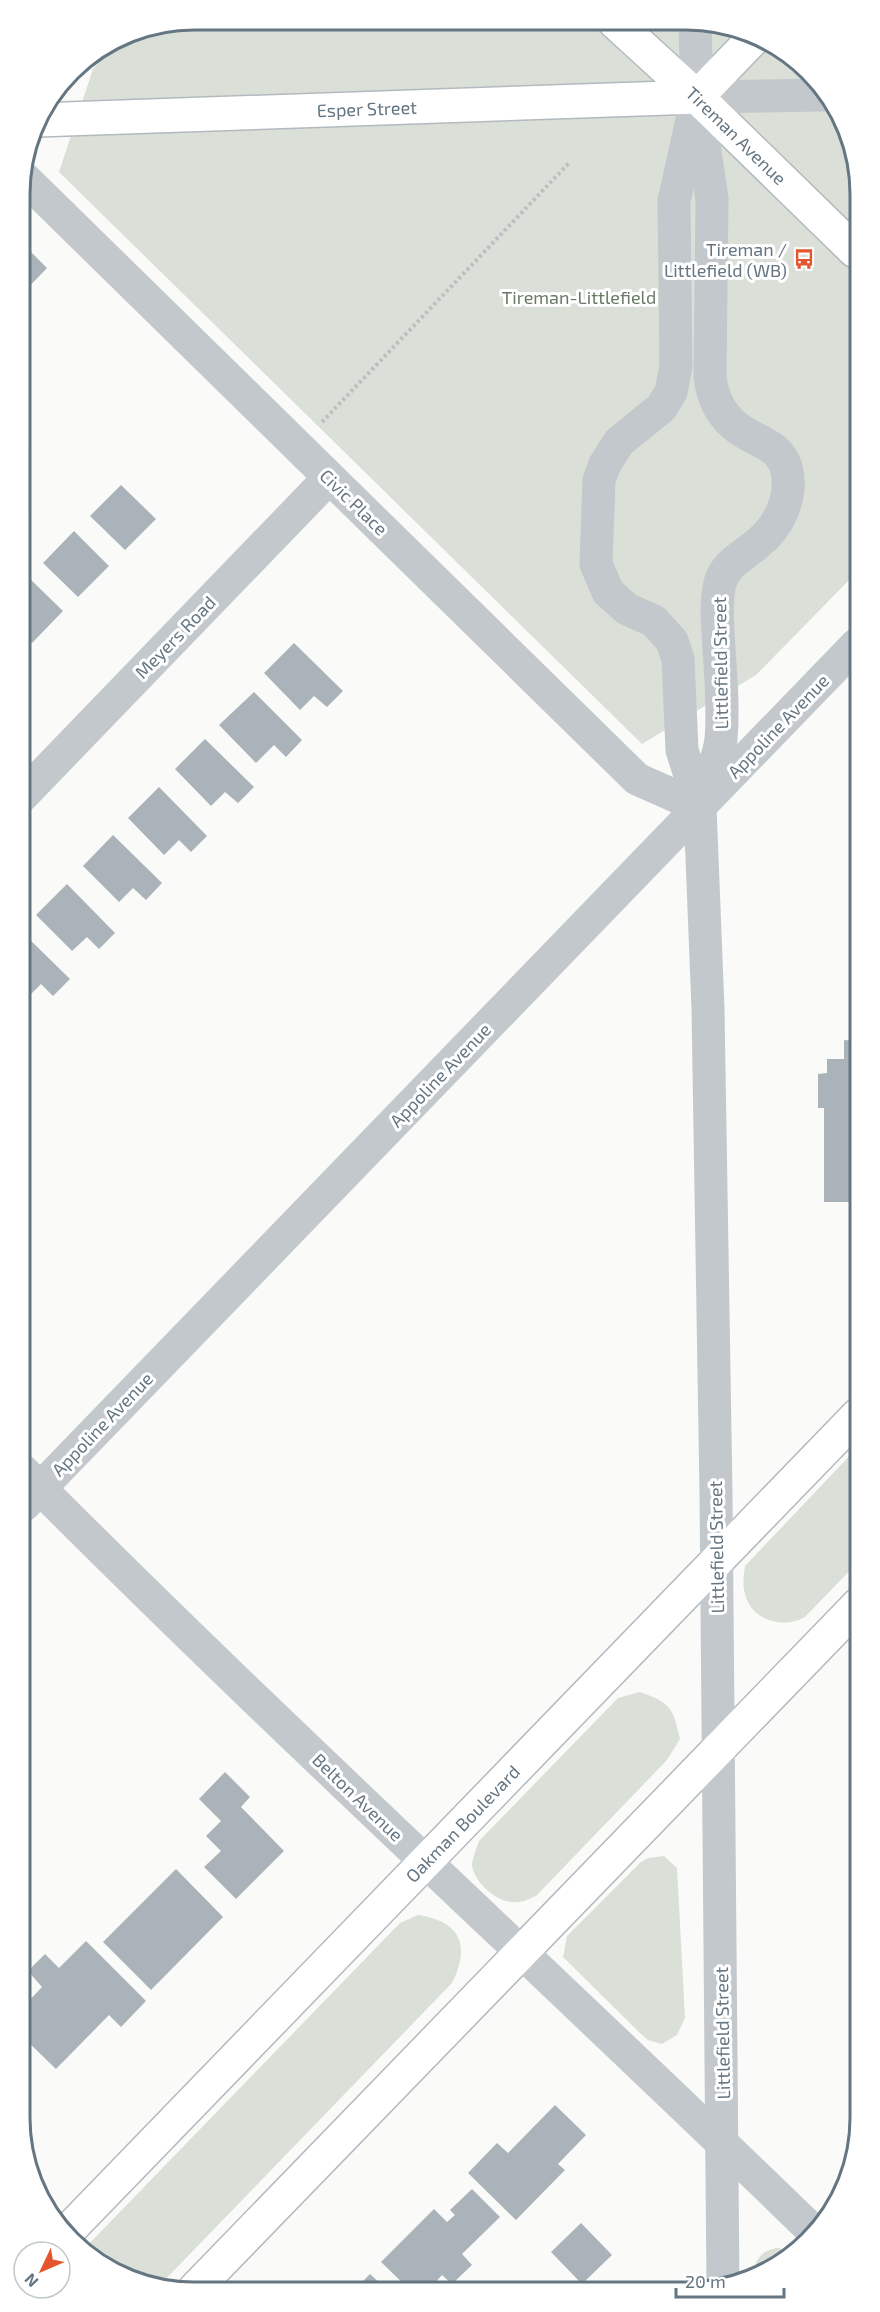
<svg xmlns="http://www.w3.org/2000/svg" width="880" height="2312" font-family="'Exo 2',sans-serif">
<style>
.green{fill:#dadfd7}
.building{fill:#aab3b9}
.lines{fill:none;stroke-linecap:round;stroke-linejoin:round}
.secondary-casing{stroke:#b3babf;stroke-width:36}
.path{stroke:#bbbfc2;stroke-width:4;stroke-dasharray:3 3;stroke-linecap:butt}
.street{stroke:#c3c8cc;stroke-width:33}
.secondary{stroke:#fff;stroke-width:33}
.labels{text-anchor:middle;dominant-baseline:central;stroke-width:6;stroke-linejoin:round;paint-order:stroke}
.street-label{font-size:18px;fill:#657683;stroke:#fff}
.poi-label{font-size:18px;fill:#657683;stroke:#fff;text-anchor:end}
.park-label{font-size:18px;fill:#687a64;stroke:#fff}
.rim{fill:none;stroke:#657683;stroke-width:3}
</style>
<rect width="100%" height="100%" fill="#fafaf8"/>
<!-- green -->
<path class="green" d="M194 20 720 23 809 70 855 149 856 573 756 675 642 744 59 172 93 69 128 33Z
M858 1447 859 1561 805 1617C783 1630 751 1620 745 1594 742 1584 744 1575 745 1566Z
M640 1692C671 1703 673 1708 680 1739L667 1760 536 1896C530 1898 524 1902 518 1902 499 1905 474 1883 472 1865 472 1858 477 1848 479 1841L618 1698Z
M664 1856 677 1868 685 2018 677 2035 662 2044 648 2040 641 2034 563 1957 567 1936 641 1862 648 1858Z
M418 1915C460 1921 471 1945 452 1983L157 2288 84 2249 400 1923Z
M776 2248 789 2250 793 2254 783 2263 753 2277C755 2260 759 2252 776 2248Z"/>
<!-- building -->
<path class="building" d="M20 241 47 268 20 296Z
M121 485 156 519 125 550 90 516Z
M74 531 109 566 78 597 43 563Z
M28 577 63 611 32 643 21 633V584Z
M294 643 343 691 327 707 314 696 300 710 264 673Z
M254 692 302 740 286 757 274 745 256 763 219 725Z
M205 739 254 787 238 803 225 792 211 806 175 769Z
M159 787 207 836 191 852 179 840 164 855 128 818Z
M113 835 162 883 146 900 133 888 119 902 83 866Z
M67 884 115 933 99 949 87 937 72 951 36 915Z
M22 932 70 979 53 996 41 984 27 998 22 994Z
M844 1040 857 1041 858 1202H824V1108H818V1074L827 1073V1059H844Z
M225 1772 250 1797 241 1807 284 1851 236 1899 204 1867 221 1851 206 1836 221 1821 199 1799Z
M176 1869 223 1917 151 1990 103 1942Z
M86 1941 146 2001 121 2027 109 2015 56 2069 25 2039V2005L42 1987 28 1971 45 1954 59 1968Z
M555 2105 586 2135 558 2164 565 2170 516 2220 468 2173 497 2143 508 2153Z
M472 2189 500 2217 462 2254 472 2265 452 2284 442 2275 430 2288H408L381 2262 434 2209 447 2222 455 2215 450 2210Z
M581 2223 612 2255 582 2284 551 2252Z
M370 2274 385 2288H356Z"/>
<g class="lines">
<!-- secondary casing -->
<g class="secondary-casing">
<g id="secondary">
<path id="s1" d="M615 22 697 97 855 251"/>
<path d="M697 97 752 40"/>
<path id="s2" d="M37 120 697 97"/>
<path id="s3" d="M66 2233 858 1415"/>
<path d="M195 2289 859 1604"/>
</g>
</g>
<!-- path -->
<path class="path" d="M322 422 569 163"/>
<!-- street -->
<path class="street" d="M695 23 697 97 712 199 710 378C713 397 719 412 734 425 751 441 778 442 786 467 794 496 779 527 757 544 743 556 725 564 720 583 716 599 717 617 718 633 720 668 724 704 721 739 719 759 708 781 702 800
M697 97 674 201 676 366 671 392 661 408 619 442 605 464 599 480 596 564 608 592 627 609 654 621 672 641 678 659 682 750 700 807 708 1009 716 1493 723 2287
M697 97 823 95
M22 176 637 779 700 807
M22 796 329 478
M23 1471C281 1731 553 1978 815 2233
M24 1505 856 645"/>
<!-- secondary -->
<use href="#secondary" class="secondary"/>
</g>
<!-- icons -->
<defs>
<g id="bus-bare" transform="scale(1.62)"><path d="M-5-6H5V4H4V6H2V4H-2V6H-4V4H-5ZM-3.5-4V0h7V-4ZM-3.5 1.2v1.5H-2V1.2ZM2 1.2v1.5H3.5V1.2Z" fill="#e4572e" stroke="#fff" stroke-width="2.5" paint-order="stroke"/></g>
</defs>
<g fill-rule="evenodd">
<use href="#bus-bare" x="804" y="259"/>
</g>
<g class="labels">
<!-- street labels -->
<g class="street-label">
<text stroke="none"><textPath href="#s2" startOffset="330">Esper Street</textPath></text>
<text stroke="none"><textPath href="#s1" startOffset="166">Tireman Avenue</textPath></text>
<text transform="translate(354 502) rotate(44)">Civic Place</text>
<text transform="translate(175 637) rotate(-46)">Meyers Road</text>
<text transform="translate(720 663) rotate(-91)">Littlefield Street</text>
<text transform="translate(778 726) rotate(-46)">Appoline Avenue</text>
<text transform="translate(440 1075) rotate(-46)">Appoline Avenue</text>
<text transform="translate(102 1424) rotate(-46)">Appoline Avenue</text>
<text transform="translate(716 1547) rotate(-91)">Littlefield Street</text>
<text transform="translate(358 1797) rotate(44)">Belton Avenue</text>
<text stroke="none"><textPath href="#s3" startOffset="570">Oakman Boulevard</textPath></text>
<text transform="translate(722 2033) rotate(-91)">Littlefield Street</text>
</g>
<!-- poi labels -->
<g class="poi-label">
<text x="787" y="249">Tireman /<tspan x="787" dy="21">Littlefield (WB)</tspan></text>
</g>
<!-- park labels -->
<g class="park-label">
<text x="579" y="297">Tireman-Littlefield</text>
</g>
</g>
<!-- crop -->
<path d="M0 0H880V2312H0ZM194 30H686A164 164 0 0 1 850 194V2118A164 164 0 0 1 686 2282H194A164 164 0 0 1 30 2118V194A164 164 0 0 1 194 30Z" fill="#fff" fill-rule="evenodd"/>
<path class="rim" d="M194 30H686A164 164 0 0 1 850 194V2118A164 164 0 0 1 686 2282H194A164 164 0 0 1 30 2118V194A164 164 0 0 1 194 30Z"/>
<!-- north arrow -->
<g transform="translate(42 2270) rotate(226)"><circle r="28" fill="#ffffff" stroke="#c1c8cd" stroke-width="1.5"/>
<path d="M0-4.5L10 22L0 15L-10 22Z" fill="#e4572e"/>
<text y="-9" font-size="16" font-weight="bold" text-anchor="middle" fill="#657683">N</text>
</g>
<!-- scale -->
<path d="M676 2288v9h108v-9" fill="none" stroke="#657683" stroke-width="3"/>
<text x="685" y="2288" font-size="18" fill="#657683" stroke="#ffffff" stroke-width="4.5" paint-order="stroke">20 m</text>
</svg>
